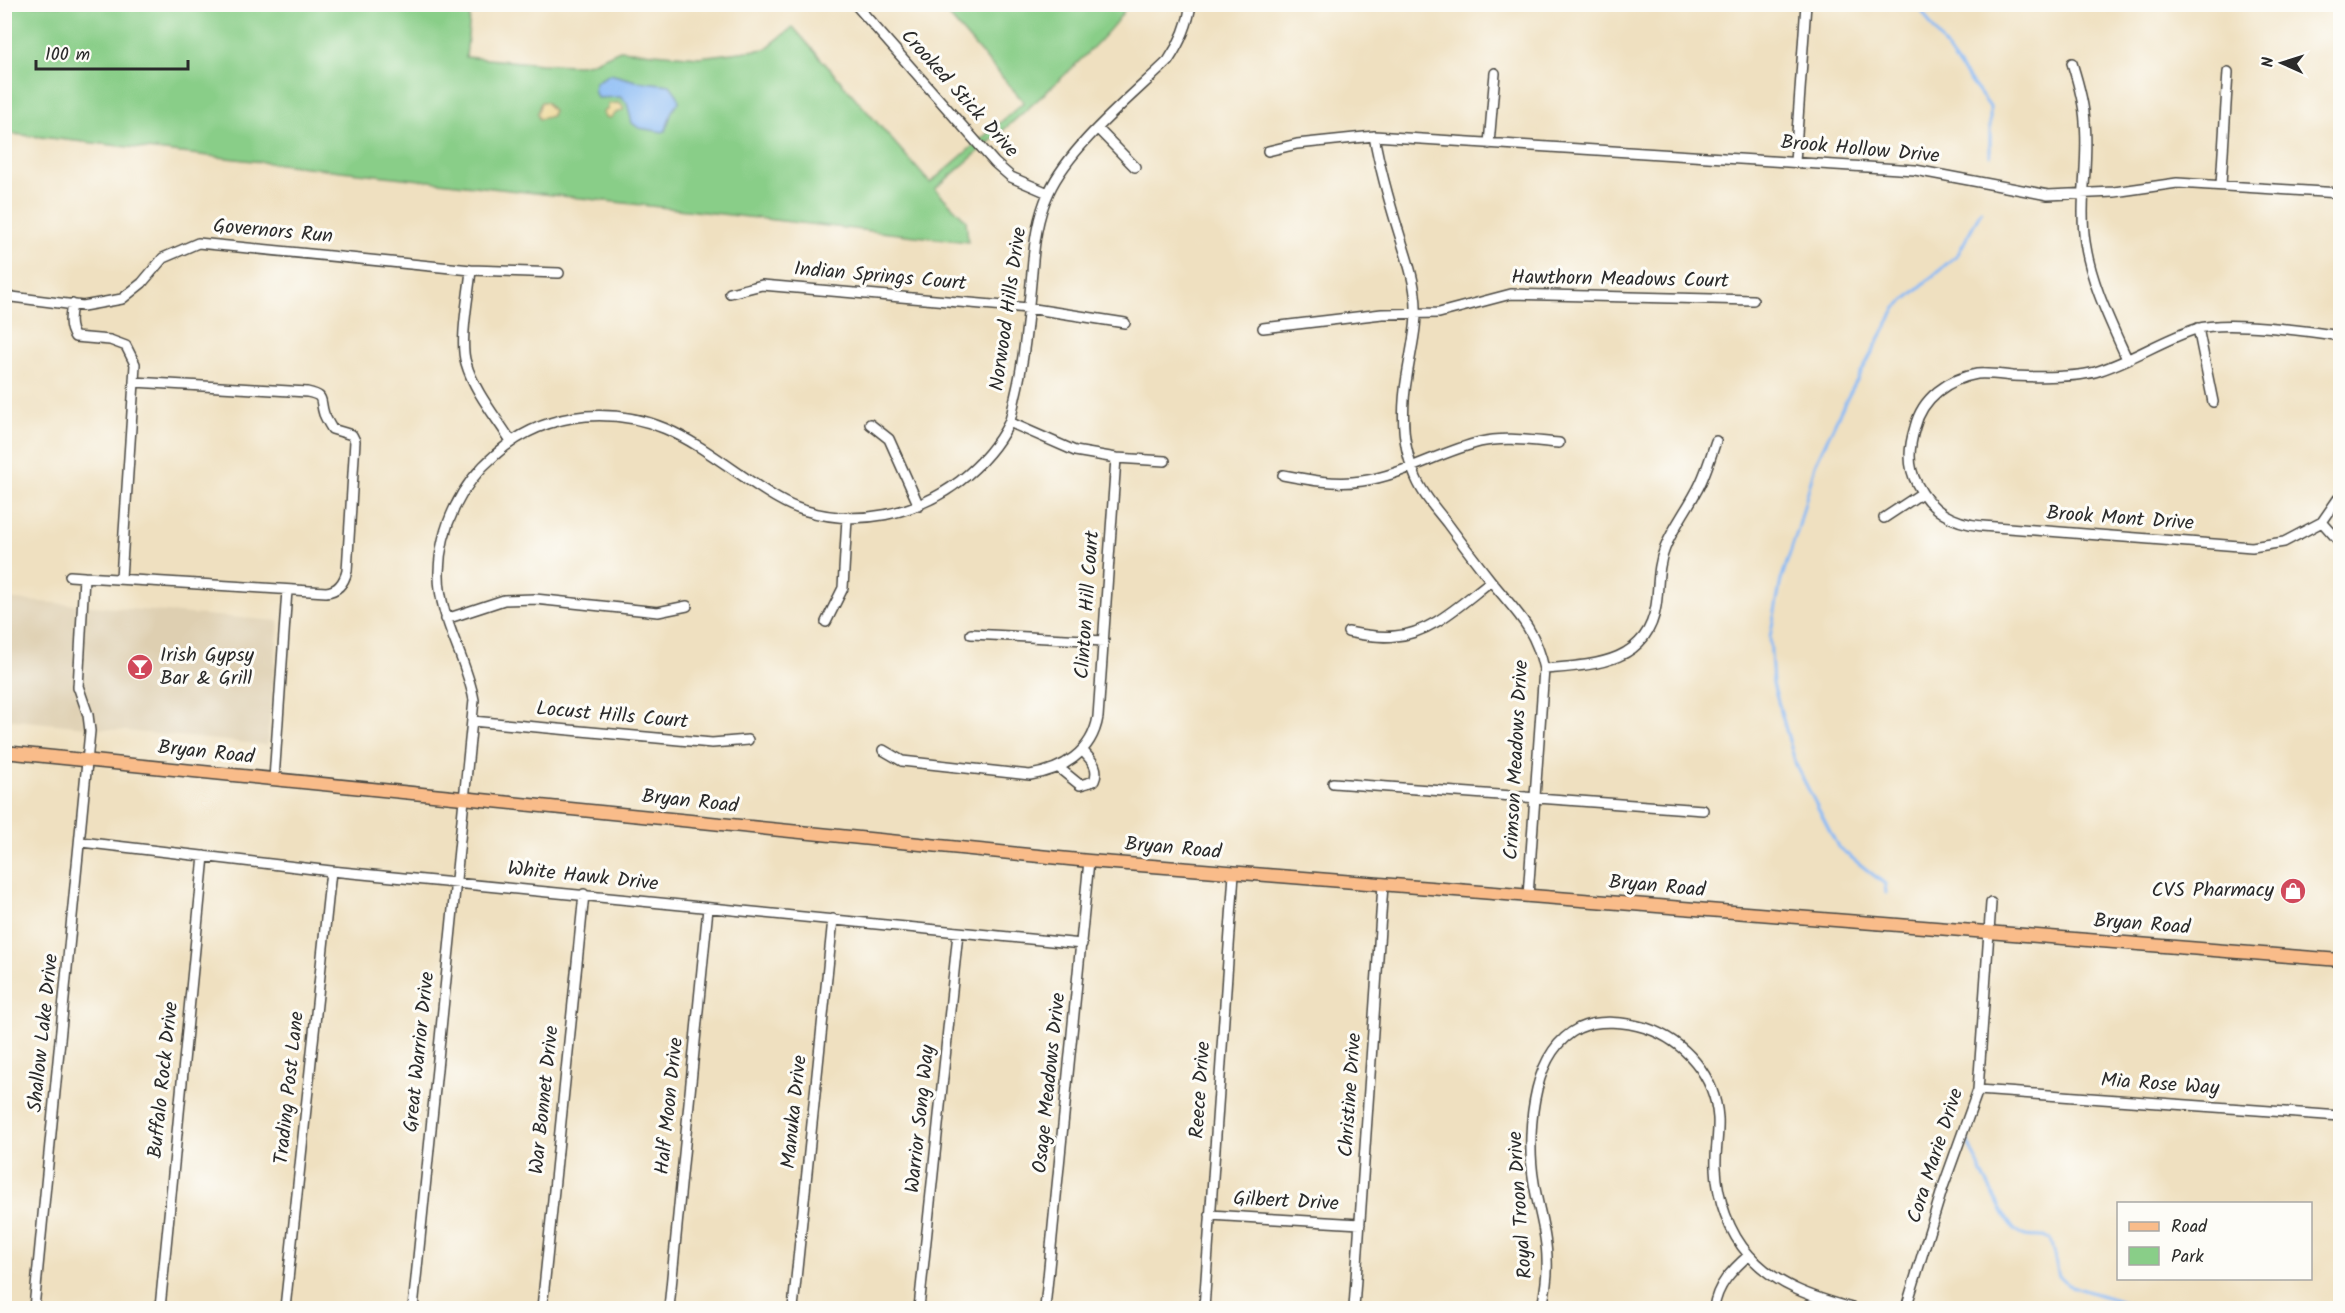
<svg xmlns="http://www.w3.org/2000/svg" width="2345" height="1313" font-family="Kalam,sans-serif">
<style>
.built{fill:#decfb1}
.green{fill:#89ce88;stroke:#5a7c5a;stroke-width:1.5}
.sand{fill:#eeda9e;stroke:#8c8264;stroke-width:1.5}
.water{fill:#88baf5;stroke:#5a7290;stroke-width:1.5}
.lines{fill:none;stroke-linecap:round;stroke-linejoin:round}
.stream{stroke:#88baf5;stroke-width:3}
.minor-casing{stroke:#484641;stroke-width:12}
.major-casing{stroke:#484641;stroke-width:15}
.minor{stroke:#fff;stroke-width:9}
.major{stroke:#f9bc8a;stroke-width:12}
.labels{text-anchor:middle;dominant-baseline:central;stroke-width:6;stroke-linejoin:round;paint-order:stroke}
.street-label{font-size:20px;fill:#2b2b2b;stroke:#fdfcf7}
.poi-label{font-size:20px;fill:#2b2b2b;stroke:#fdfcf7;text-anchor:start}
</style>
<rect width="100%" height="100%" fill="#fdfcf7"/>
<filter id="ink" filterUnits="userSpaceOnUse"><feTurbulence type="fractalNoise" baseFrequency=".0167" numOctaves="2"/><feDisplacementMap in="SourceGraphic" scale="12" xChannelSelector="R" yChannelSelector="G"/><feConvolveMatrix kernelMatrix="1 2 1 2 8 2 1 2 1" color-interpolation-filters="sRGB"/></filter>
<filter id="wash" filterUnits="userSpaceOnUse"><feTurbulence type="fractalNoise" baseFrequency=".008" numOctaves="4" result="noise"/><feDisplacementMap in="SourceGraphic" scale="24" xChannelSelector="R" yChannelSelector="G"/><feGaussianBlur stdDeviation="1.35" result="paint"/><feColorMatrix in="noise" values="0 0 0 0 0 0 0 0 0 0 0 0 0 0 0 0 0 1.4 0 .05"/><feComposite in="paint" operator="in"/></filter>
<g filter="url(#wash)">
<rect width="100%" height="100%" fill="#efe0c0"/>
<!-- built -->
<path class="built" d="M4 599 279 621 267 745 5 719Z"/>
<!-- green -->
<path class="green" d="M5 5H471L466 57 541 64 579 65 591 63 620 50 699 57 765 49 793 27 930 183 1024 102 939 5H1126C1122 32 965 163 935 189L966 220 968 242 5 133Z"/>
<!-- sand -->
<path class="sand" d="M541 102H546L553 111 552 116 539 119 537 114Z
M618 103 623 106V110L616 113 610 118 605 117 603 112 608 109V104Z"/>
<!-- water -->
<path class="water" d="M610 74 636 81 670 85 678 96 679 102 672 111 666 130 663 132 639 128 632 123 627 103 621 97 597 98 594 90 596 82Z"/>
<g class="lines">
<!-- stream -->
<path class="stream" d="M1917 4 1953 58 1990 107V156
M1886 893 1885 884 1838 847 1796 765 1773 684 1770 637 1781 580 1798 529 1815 465 1844 404 1896 308 1958 254 1981 211
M1967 1139C1972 1154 2005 1221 2015 1230 2028 1242 2038 1233 2050 1239L2059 1276 2068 1285 2142 1308"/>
</g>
</g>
<g filter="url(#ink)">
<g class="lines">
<!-- minor casing -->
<g class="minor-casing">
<path id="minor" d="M855 4 995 163 1011 177 1048 193
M2072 63C2078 82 2084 102 2085 122 2089 162 2079 202 2085 242 2091 283 2110 321 2127 359
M1098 129 1135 167
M1374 136C1380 169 1389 201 1399 233 1405 253 1413 274 1415 294 1419 322 1411 349 1407 376 1401 411 1401 445 1416 478 1423 495 1436 509 1447 523 1461 542 1476 562 1491 581 1516 612 1535 627 1544 669L1528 896
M1489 144 1495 73
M1268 151 1297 144 1374 136 1915 170 2048 195 2114 192 2177 183 2340 193
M1795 162 1806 4
M2221 185 2228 72
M471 270C469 294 459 342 466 363 474 391 496 417 511 441
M730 293 762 285 1028 308 1125 323
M4 296 83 306 122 299 142 283 163 258 198 243 471 270 559 273
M72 304C70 316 68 327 75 337L110 340 126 346 135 364 134 382 307 392C326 396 319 399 324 414 326 419 329 424 332 429L352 435 355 441 347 571C344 583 338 591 326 592L84 577 78 688
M1263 328 1382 314 1439 313 1511 294 1753 300
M2198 328 2213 402
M2340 336C2308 331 2226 320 2196 329 2161 340 2130 362 2095 372 2072 378 2037 377 2013 376 2002 375 1988 373 1977 374 1948 379 1922 398 1915 427 1909 447 1907 465 1917 484 1931 511 1952 523 1982 526L2252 547 2284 542 2322 522 2340 496
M1009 422 1075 451 1116 458 1165 461
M870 424 889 439 919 506
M1283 475C1309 480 1336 485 1362 481 1403 475 1440 452 1480 442 1506 436 1533 441 1559 443
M1884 518 1922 493
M2322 522 2338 540
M70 576 84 577
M121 578 134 382
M446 619 504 600 535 599 658 612 687 606
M826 622 843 588 847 518
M1348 632C1363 635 1379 638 1395 636 1431 634 1463 602 1491 581
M971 634 1104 641
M1544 669C1590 665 1647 665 1656 606 1659 587 1657 567 1665 548 1673 528 1686 511 1696 492 1705 477 1710 458 1716 441
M472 721 712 743 748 740
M883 750 902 761 1030 775C1062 770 1092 753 1098 717L1116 458
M1059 768 1080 785 1094 781C1100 767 1091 760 1082 750
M274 779 287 590
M1333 783 1703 810
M81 842 331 871 1082 944
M1978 1090 2340 1116
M1210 1215 1360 1224
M34 1308 90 731 88 715 78 686
M160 1308 204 856
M285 1308 331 871
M413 1308 474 700C466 656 438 618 439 572 440 527 461 484 495 455 520 432 552 419 586 416 659 411 696 445 753 483 768 493 786 505 803 510 858 527 915 515 960 481 979 466 998 445 1009 423 1012 416 1013 406 1015 398 1025 357 1028 314 1032 272 1034 245 1037 217 1049 192 1070 146 1131 97 1168 61 1180 43 1188 26 1191 4
M542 1308 584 894
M669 1308 708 908
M793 1308 833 919
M919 1308 958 933
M1045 1308 1089 861
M1204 1308 1234 874
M1354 1308 1383 885
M1542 1308C1545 1292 1548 1276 1547 1259 1547 1233 1538 1209 1534 1183 1529 1153 1530 1118 1537 1089 1543 1064 1555 1040 1579 1028 1599 1019 1626 1022 1646 1028 1685 1041 1715 1076 1718 1118 1719 1135 1715 1151 1716 1168 1717 1198 1729 1233 1749 1255 1776 1286 1815 1298 1852 1308
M1714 1308C1717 1285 1732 1270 1749 1255
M1906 1308 1943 1187 1978 1090 1991 903"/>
</g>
<!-- major casing -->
<g class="major-casing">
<path id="major" d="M4 752 1089 861 2340 960"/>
</g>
<!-- minor -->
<use href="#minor" class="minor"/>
<!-- major -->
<use href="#major" class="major"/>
</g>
</g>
<!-- icons -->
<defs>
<g id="bar-disc" transform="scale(1.35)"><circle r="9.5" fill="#d1495b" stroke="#fdfcf7"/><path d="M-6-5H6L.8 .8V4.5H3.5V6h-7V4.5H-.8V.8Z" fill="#fff"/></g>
<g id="shop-disc" transform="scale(1.35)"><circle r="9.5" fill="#d1495b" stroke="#fdfcf7"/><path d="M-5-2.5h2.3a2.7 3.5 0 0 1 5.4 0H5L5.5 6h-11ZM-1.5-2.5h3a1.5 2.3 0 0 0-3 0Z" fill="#fff"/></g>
</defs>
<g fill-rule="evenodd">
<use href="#bar-disc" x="140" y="667"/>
<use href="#shop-disc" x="2293" y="891"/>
</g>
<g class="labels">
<!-- street labels -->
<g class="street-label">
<text transform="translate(959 94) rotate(48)">Crooked Stick Drive</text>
<text transform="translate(1860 150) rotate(5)">Brook Hollow Drive</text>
<text transform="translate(273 232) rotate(5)">Governors Run</text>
<text transform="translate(880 277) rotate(5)">Indian Springs Court</text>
<text transform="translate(1620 280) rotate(1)">Hawthorn Meadows Court</text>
<text transform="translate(1009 309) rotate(-82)">Norwood Hills Drive</text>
<text transform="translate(2120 519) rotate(4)">Brook Mont Drive</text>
<text transform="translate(1088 605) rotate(-86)">Clinton Hill Court</text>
<text transform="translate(612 716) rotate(5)">Locust Hills Court</text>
<text transform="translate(206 753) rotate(6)">Bryan Road</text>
<text transform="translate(1517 760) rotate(-87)">Crimson Meadows Drive</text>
<text transform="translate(690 802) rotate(6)">Bryan Road</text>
<text transform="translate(1173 849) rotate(5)">Bryan Road</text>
<text transform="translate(583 877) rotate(6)">White Hawk Drive</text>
<text transform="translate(1657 887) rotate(5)">Bryan Road</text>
<text transform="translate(2142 925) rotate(4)">Bryan Road</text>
<text transform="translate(44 1033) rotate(-84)">Shallow Lake Drive</text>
<text transform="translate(420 1052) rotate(-84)">Great Warrior Drive</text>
<text transform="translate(164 1080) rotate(-84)">Buffalo Rock Drive</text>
<text transform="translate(1050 1083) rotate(-84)">Osage Meadows Drive</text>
<text transform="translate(2160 1085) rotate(4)">Mia Rose Way</text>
<text transform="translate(290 1088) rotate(-84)">Trading Post Lane</text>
<text transform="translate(1201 1090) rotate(-86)">Reece Drive</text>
<text transform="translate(1351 1095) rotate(-86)">Christine Drive</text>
<text transform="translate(545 1100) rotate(-84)">War Bonnet Drive</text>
<text transform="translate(670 1106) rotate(-84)">Half Moon Drive</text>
<text transform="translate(795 1112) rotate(-84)">Manuka Drive</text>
<text transform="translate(921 1119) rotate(-84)">Warrior Song Way</text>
<text transform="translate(1936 1156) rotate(-72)">Cora Marie Drive</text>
<text transform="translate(1286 1202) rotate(3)">Gilbert Drive</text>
<text transform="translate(1521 1205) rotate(-94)">Royal Troon Drive</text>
</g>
<!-- poi labels -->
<g class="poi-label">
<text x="160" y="656">Irish Gypsy<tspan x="160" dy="23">Bar &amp; Grill</tspan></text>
<text x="2274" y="891" text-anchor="end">CVS Pharmacy</text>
</g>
</g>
<!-- margin -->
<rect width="2345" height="1313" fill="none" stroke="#fdfcf7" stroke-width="24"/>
<!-- legend -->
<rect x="2117" y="1202" width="195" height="78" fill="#fdfcf7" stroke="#a9a8a5" stroke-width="1.5"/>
<rect x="2129" y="1222" width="30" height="9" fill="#f9bc8a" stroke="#a9a8a5" stroke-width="1.5"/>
<text x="2171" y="1232" font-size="18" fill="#2b2b2b">Road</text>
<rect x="2129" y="1247" width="30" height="18" fill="#89ce88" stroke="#a9a8a5" stroke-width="1.5"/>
<text x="2171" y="1262" font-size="18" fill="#2b2b2b">Park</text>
<!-- north arrow -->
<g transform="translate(2282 63) rotate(273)" stroke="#fdfcf7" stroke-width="4.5" paint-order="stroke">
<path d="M0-4.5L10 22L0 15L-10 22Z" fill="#2b2b2b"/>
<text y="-9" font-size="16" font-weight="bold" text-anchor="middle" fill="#2b2b2b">N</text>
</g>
<!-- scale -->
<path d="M36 60v9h152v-9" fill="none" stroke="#2b2b2b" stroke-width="3"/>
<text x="45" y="60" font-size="18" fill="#2b2b2b" stroke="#fdfcf7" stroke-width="4.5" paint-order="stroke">100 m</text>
</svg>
